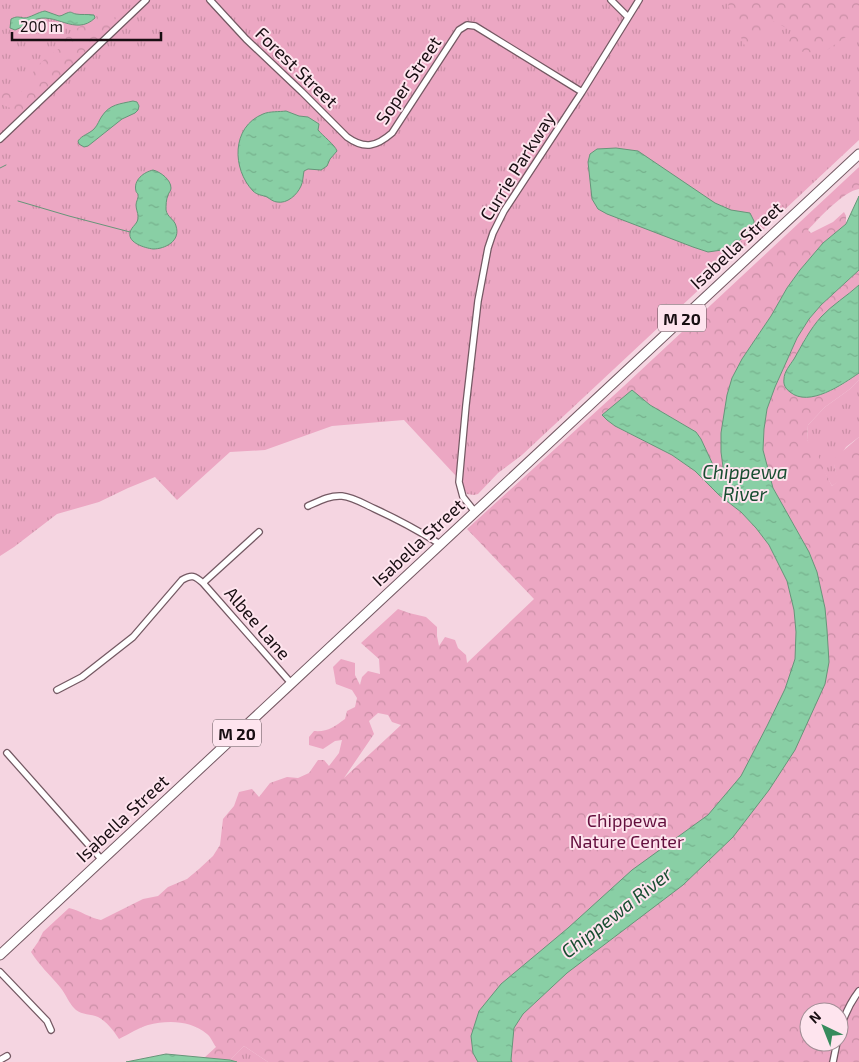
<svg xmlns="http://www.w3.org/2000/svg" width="859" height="1062" font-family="'Exo 2',sans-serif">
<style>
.grass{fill:url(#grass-tufts)}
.forest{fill:url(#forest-crowns);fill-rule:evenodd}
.water{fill:url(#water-ripples);stroke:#679579}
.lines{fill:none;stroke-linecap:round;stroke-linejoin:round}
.stream{stroke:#679579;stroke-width:1}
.minor-casing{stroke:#745963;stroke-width:8}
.highway-casing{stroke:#745963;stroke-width:11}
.minor{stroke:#fff;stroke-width:5.5}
.highway{stroke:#fff;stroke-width:9}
.labels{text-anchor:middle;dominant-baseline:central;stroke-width:4;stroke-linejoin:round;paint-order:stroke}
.shield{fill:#fee4ee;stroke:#5d4e54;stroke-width:1}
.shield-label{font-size:16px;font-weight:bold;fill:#180e12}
.street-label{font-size:18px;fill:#180e12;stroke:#fee4ee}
.park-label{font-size:18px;fill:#630f3d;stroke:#fee4ee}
.water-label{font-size:19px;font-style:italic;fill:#184d31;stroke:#fee4ee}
</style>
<defs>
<pattern id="grass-tufts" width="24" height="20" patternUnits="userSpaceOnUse" patternTransform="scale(1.25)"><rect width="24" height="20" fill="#eca7c3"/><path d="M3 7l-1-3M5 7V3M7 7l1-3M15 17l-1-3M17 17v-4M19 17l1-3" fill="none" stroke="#ca8fa6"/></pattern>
<pattern id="forest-crowns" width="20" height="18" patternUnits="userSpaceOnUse" patternTransform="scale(1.25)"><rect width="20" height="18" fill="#eca7c3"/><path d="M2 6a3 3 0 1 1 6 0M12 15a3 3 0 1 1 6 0" fill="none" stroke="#ca8fa6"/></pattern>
<pattern id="water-ripples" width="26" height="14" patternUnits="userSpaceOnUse" patternTransform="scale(1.25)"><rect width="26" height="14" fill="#89cfa5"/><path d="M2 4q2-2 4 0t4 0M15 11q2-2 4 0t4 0" fill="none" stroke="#76b18d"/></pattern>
</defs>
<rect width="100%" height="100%" fill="#f5d5e1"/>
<!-- grass -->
<path class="grass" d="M0 0H859V140L522 455 498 473 478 494 474 495 467 494 456 476 404 420 332 426 265 450 230 452 177 500 155 477 128 488 99 502 57 514 14 547 0 556Z
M859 380V437L846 447 834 466 839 481 832 486 807 440 808 425 825 407 850 389Z
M244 1046 268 1062H237L230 1060Z"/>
<!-- forest -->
<path class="forest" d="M727 0H859V28L827 50 818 53 794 51 786 45 794 32 773 21 757 46H745L732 18Z
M104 11 119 20 21 112 0 104V86L25 92 35 68 47 57 63 46 67 35Z
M859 167V189C844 191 819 218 808 230L811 233 833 222 844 212 846 216V224L823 243 800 270 787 288 771 316 742 359 732 378 721 433V452L723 467 717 469 714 467 701 439 696 432 650 405 632 391 607 420 615 426 672 455 695 471 719 495 741 512 756 528 769 545 781 569 813 563 809 552 773 488 763 450 764 429 767 409 775 387 797 338 809 319 821 305 859 270V285L821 317 804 340 792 394C816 403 840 387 859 373V380L850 389 825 407 808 425 807 440 817 453 825 472 832 486 838 481 834 466 836 457 859 437V1062H268L244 1046 230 1060 204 1058 216 1047C213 1043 211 1037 207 1034 191 1020 167 1020 148 1025 138 1028 129 1034 119 1039 114 1031 106 1021 98 1017 91 1014 82 1015 76 1010 69 1004 66 994 60 987 50 975 39 965 31 952L38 942 43 932 69 908C81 911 90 918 101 920L143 899 158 896 168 887 187 879 199 869 213 856 220 845 223 819 234 806 239 792 252 789 259 797 270 783 287 777 298 778 309 773 318 760H324L329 766 339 753 342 740 335 741 323 749 309 745V737L314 731C328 732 334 727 345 719L347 711 355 707 357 698 352 690 336 684 333 667 341 659 355 663V675L360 685 362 677 368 671 380 674 379 659 361 643 398 609 409 613 426 617 437 627V636L439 646 445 637 455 640 458 648 466 655 467 663 534 599 467 529 624 386ZM378 713 388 715 392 722 401 725 344 778 374 734 369 721ZM809 1012H839V1042H809Z"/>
<!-- water -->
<path class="water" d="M45 11 59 16C62 16 64 14 67 13 72 11 71 13 76 14 81 15 87 14 94 15L95 18C75 37 55 11 34 20 31 22 28 26 26 28L22 27 15 30 10 28 11 19C17 16 18 17 24 18 30 18 38 12 45 11Z
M133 101 137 102 139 106 138 110 135 113 122 119 88 146 84 147 79 144 78 141C82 135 89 134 94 129 98 125 99 120 102 116 110 104 120 104 133 101Z
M286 111 299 116 308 117 319 124 318 130C323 136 335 145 337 151L330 159 327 166 321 170 308 169 304 171C303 176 303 182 301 186 297 195 287 204 277 202 274 202 270 199 267 197 262 195 257 195 253 191 232 169 231 127 263 114 270 111 279 112 286 111Z
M616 148 638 151 715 203 731 210 750 213 754 221V227L739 241 722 250 708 252 693 247 607 214 598 209 592 199 588 162 590 154 597 149Z
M153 170C161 172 171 180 171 188 171 191 169 192 168 195 166 200 166 205 166 210 167 217 175 220 176 226 181 241 165 249 153 249 145 248 128 243 130 233 131 226 139 224 138 216 138 213 136 209 136 205 136 201 139 198 138 194 137 193 136 192 136 191 133 180 144 172 153 170Z
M859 196V270L821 305 809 319 797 338 775 387 767 409 764 429 763 450 773 488 809 552 817 572 825 608 827 630 829 662 825 684 795 750 769 790 733 837 683 885 567 973 523 1014 514 1028 511 1060 512 1062H478L473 1053 471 1036 479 1011 501 984 568 928 632 870 708 815 741 776 767 726 785 689 795 659 796 632 794 610 787 581 769 545 756 528 741 512 719 495 695 471 672 455 615 426 607 420 602 415 632 390 650 405 696 432 701 439 714 467 717 469 723 467 721 452V433L727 395 732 378 742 359 771 316 787 288 800 270 823 243 846 224Z
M859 285V373C843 384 809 408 790 392 786 389 783 385 784 379 784 372 790 365 794 359 802 345 810 329 821 317 832 305 847 296 859 285Z
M166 1054 230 1060 237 1062H126Z"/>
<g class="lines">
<!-- stream -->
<path class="stream" d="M0 168 6 165
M18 201 69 216 130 232"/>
<!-- minor casing -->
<g class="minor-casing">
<path id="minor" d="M210 0 246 39 302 92 347 137C365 150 377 146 392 133L459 30 467 25 475 26 582 92
M611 0 628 17
M0 139 146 0
M308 506C319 501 330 495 342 496 353 497 364 504 375 509 397 519 419 531 440 544
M475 512 463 497 459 482 466 405 478 301 488 248 493 233 504 211 582 92 639 0
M203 583 259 532
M57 690 82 677 133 637 182 580C192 574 195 576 203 583L291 683
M7 753 102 860
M0 972 47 1021 51 1030
M839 1034C843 1018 849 1004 859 991
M0 1060 7 1056
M833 1062 837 1042"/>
</g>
<!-- highway casing -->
<g class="highway-casing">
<path id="highway" d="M0 955 859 154"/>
</g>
<!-- minor -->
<use href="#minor" class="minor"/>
<!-- highway -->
<use href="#highway" class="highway"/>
</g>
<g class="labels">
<!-- shield labels -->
<g class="shield">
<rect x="658" y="304.5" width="48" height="27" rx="4"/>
<rect x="213" y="719.5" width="48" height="27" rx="4"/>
</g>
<g class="shield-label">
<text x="682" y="318">M 20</text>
<text x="237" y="733">M 20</text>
</g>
<!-- street labels -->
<g class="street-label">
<text transform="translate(297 67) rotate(44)">Forest Street</text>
<text transform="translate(408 80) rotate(-56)">Soper Street</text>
<text transform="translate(517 166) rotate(-58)">Currie Parkway</text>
<text transform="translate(736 245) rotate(-43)">Isabella Street</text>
<text transform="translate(418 542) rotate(-43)">Isabella Street</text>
<text transform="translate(258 623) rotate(49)">Albee Lane</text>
<text transform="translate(122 818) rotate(-43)">Isabella Street</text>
</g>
<!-- park labels -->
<g class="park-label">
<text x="627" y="820">Chippewa<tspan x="627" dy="21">Nature Center</tspan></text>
</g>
<!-- water labels -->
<g class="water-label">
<text x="745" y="471">Chippewa<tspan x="745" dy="22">River</tspan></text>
<text transform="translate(616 912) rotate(-38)">Chippewa River</text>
</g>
</g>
<!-- north arrow -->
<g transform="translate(824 1027) rotate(317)"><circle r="24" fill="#fee4ee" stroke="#a28e96"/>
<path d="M0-4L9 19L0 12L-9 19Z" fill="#378b5d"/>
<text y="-8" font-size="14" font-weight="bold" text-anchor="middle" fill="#180e12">N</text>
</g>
<!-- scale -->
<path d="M12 32v8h149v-8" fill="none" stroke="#180e12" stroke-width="2.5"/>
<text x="20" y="32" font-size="15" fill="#180e12" stroke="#fee4ee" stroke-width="4" paint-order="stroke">200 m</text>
</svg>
